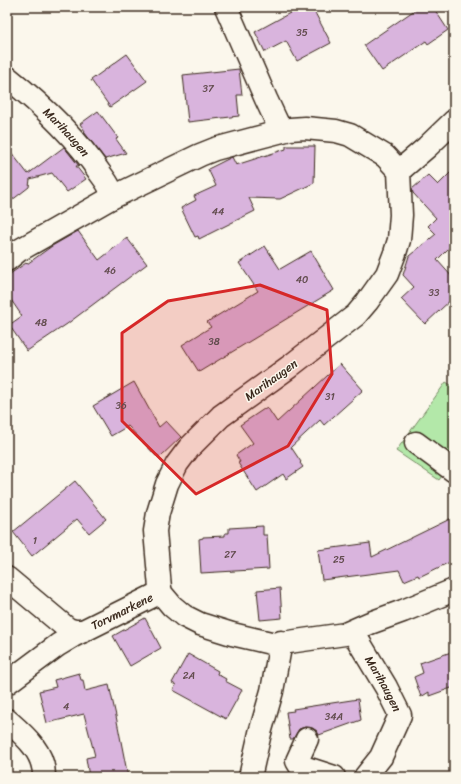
<svg xmlns="http://www.w3.org/2000/svg" width="461" height="784" font-family="Sriracha,sans-serif">
<style>
.green{fill:#b3e8a9;stroke:#778964}
.building{fill:#d9b4dd;stroke:#3b2a1e}
.lines{fill:none;stroke-linecap:round;stroke-linejoin:round}
.minor-casing{stroke:#3b2a1e;stroke-width:25}
.minor{stroke:#fbf7ec;stroke-width:22}
.marked{fill:#d62828;fill-opacity:0.2;stroke:#d62828;stroke-width:3;stroke-linejoin:round}
.labels{text-anchor:middle;dominant-baseline:central;stroke-width:3;stroke-linejoin:round;paint-order:stroke}
.number-label{font-size:10px;fill:#624c4e}
.street-label{font-size:12px;fill:#3b2a1e;stroke:#fbf7ec}
</style>
<rect width="100%" height="100%" fill="#fbf7ec"/>
<filter id="ink" filterUnits="userSpaceOnUse"><feTurbulence type="fractalNoise" baseFrequency=".025" numOctaves="2"/><feDisplacementMap in="SourceGraphic" scale="8" xChannelSelector="R" yChannelSelector="G"/><feConvolveMatrix kernelMatrix="1 2 1 2 8 2 1 2 1" color-interpolation-filters="sRGB"/></filter>
<g filter="url(#ink)">
<!-- green -->
<path class="green" d="M446 382 454 387V459L439 480 396 451Z"/>
<!-- building -->
<path class="building" d="M301 7H312L331 43 297 61 286 41 265 52 255 32Z
M419 7H433L448 30 428 44 426 41 382 71 364 45Z
M127 54 147 81 110 107 91 80Z
M239 69 242 95H237L239 116 188 122 183 75Z
M98 111 118 138 116 139 126 153 105 159 84 132 85 131 80 124Z
M286 146H315L314 183 280 199 249 198 255 211 199 239 198 236 195 237 181 208 196 200 194 196 216 186 208 169 232 157 236 165 286 149Z
M7 147 28 174 64 147 79 166H76L86 179 67 192 52 173 30 179 29 187 7 204Z
M454 169V253L449 248 437 260 454 279V297L425 324 401 299 414 287 403 275 409 256 436 234 428 226 436 218 413 193 412 189 428 175 438 185Z
M78 231 99 260 127 238 147 264 67 324 27 351 9 325 22 316 7 294V276L26 263 27 264 52 246Z
M265 246 280 269 311 251 334 290 199 372 182 345 211 327 207 322 258 291 239 263Z
M340 364 363 390 324 425 320 420 291 447 301 462 300 463 303 467 286 479 283 474 257 492 238 463 240 462 236 455 253 443 240 425 267 407 277 422Z
M134 382 159 427 166 421 181 437 160 457 157 455 156 456 128 426 111 436 93 406Z
M75 481 106 519 89 533 77 519 32 556 13 532Z
M454 517V560L419 577 418 575 404 581 399 570 322 580 318 550 370 543 372 557Z
M263 526V535H267L269 569 201 573 199 539 203 538V537L225 536V533H229V528Z
M280 588 282 618 260 620 257 590Z
M145 618 161 648 130 666 113 636Z
M454 651V687L429 696V692L421 697 414 677 423 673 420 663Z
M188 654 218 671 217 674 226 679 225 681 242 690 226 719 173 690 176 685 172 683Z
M79 673 81 680H83L85 691 109 685 116 716 128 777H89L86 758 95 756 84 714 47 723 39 691 56 687 54 680Z
M358 699 361 720 319 735 317 731 312 728 305 727 299 729 293 739H290L286 712 294 711 293 709Z"/>
<g class="lines">
<!-- minor casing -->
<g class="minor-casing">
<g id="minor">
<path d="M226 7 266 99 281 131"/>
<path id="s1" d="M7 77C42 105 75 136 100 173 105 180 113 189 111 198"/>
<path d="M399 171 427 147 454 121"/>
<path d="M7 260 18 251 111 198 200 155 215 149 290 129 305 128 336 131 350 135 385 156 399 171 401 215 399 240 395 253 387 274 367 302 356 315 289 367 221 416 189 448 177 464 167 484 158 513 155 531 160 588 161 593 172 606 184 616 200 624 232 634 275 644 345 634 370 623 403 611 454 590"/>
<path d="M416 443 454 471"/>
<path d="M7 578 68 629 75 631H84"/>
<path id="s2" d="M353 632 386 687 400 715 381 757 365 777"/>
<path id="s3" d="M7 683 58 645 73 636 159 593H161"/>
<path d="M7 720C24 735 45 752 44 777"/>
<path d="M307 739 297 761 300 766 334 777"/>
<path d="M250 777 260 733 272 691 281 642"/>
</g>
</g>
<!-- minor -->
<use href="#minor" class="minor"/>
</g>
</g>
<!-- marked area -->
<path class="marked" d="M260 285 327 310 332 374 288 446 196 494 122 421V333L168 301Z"/>
<g class="labels">
<!-- number labels -->
<g class="number-label">
<text x="302" y="33">35</text>
<text x="208" y="89">37</text>
<text x="218" y="212">44</text>
<text x="110" y="271">46</text>
<text x="302" y="280">40</text>
<text x="434" y="293">33</text>
<text x="41" y="323">48</text>
<text x="214" y="342">38</text>
<text x="330" y="397">31</text>
<text x="121" y="406">36</text>
<text x="35" y="541">1</text>
<text x="230" y="555">27</text>
<text x="339" y="560">25</text>
<text x="189" y="676">2A</text>
<text x="66" y="707">4</text>
<text x="334" y="717">34A</text>
</g>
<!-- street labels -->
<g class="street-label">
<text stroke="none"><textPath href="#s1" startOffset="81">Marihaugen</textPath></text>
<text transform="translate(271 380) rotate(-36)">Marihaugen</text>
<text stroke="none"><textPath href="#s3" startOffset="136">Torvmarkene</textPath></text>
<text stroke="none"><textPath href="#s2" startOffset="60">Marihaugen</textPath></text>
</g>
</g>
<!-- margin -->
<rect width="461" height="784" fill="none" stroke="#fbf7ec" stroke-width="24"/>
<rect x="12" y="12" width="437" height="760" fill="none" stroke="#3b2a1e" stroke-width="1.5" filter="url(#ink)"/>
</svg>
